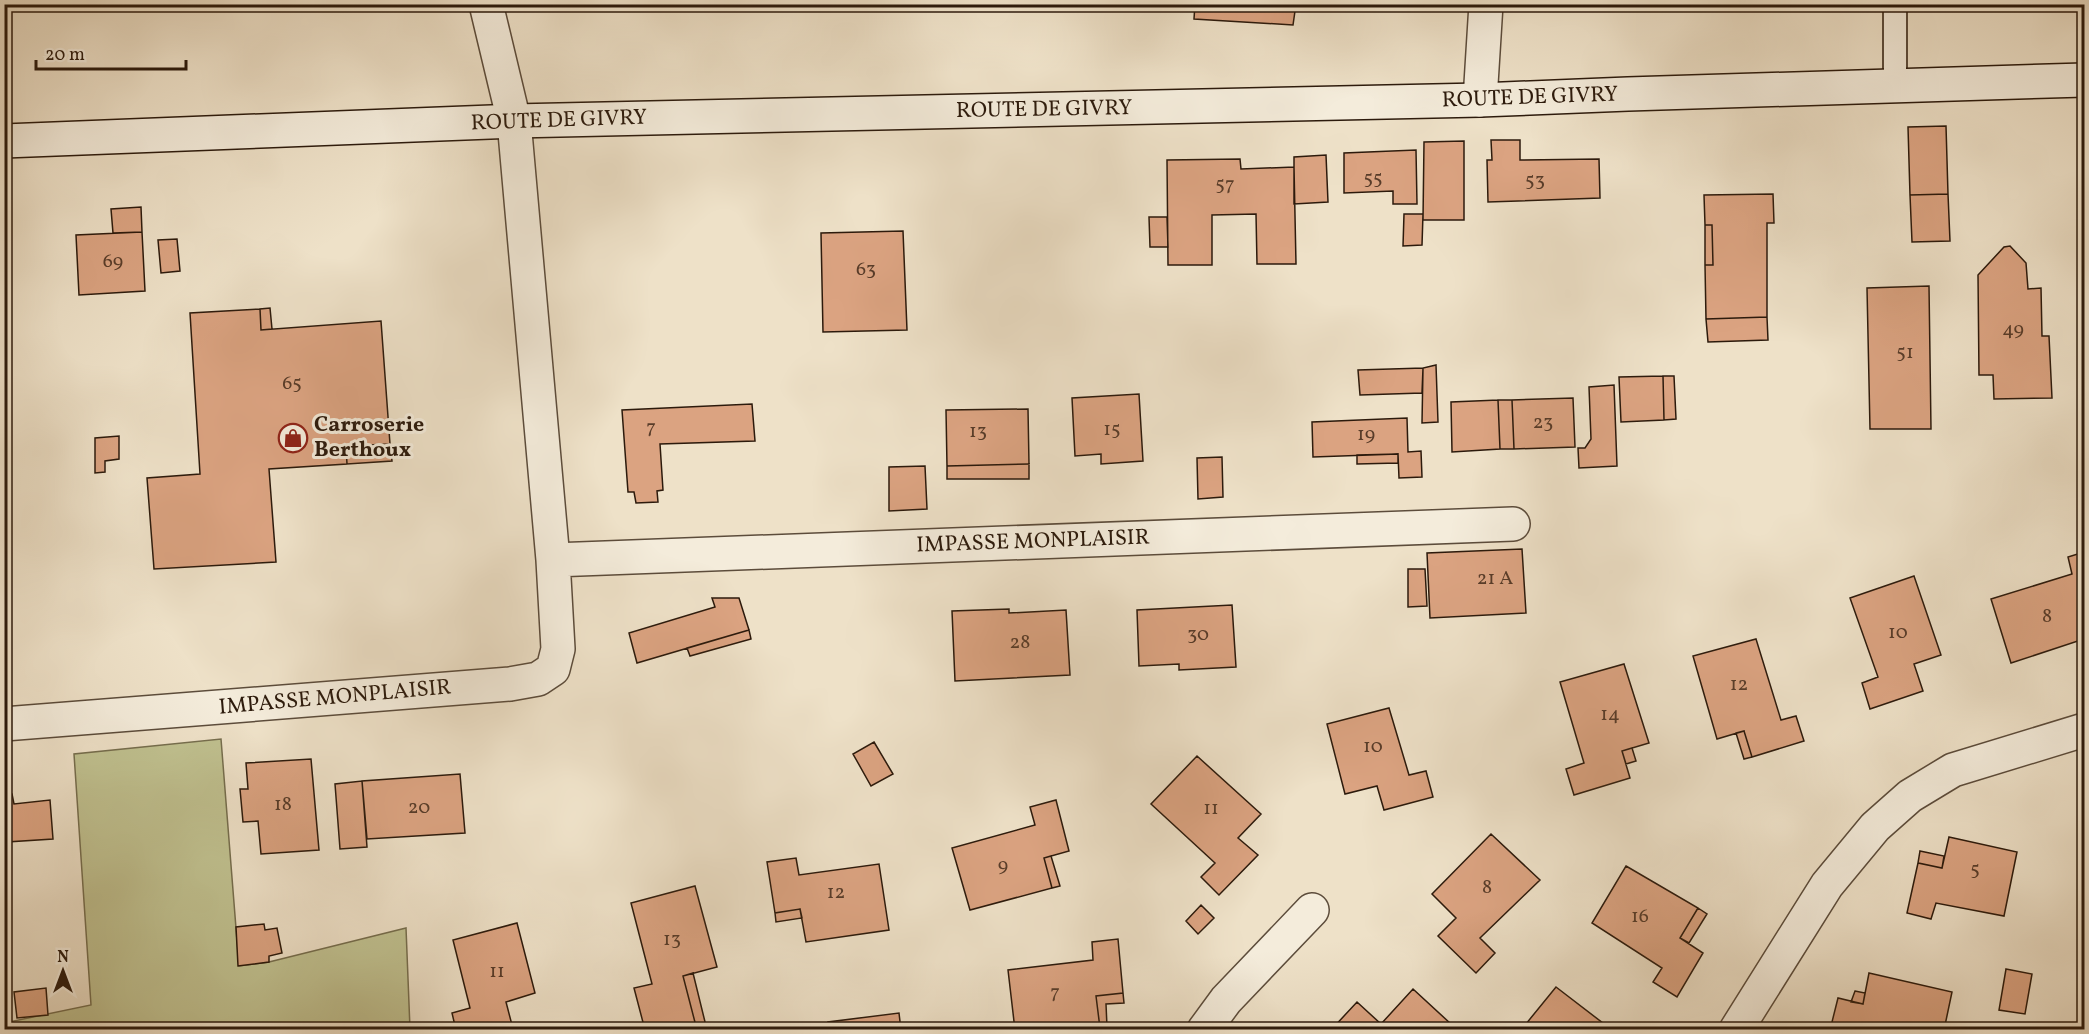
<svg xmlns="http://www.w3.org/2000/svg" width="2089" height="1034" font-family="Vollkorn,serif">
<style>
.green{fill:#c0c190;stroke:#766e4e;stroke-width:1.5}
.building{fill:#dba381;stroke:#2c1a0c;stroke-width:1.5}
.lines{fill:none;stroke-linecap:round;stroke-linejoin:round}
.service-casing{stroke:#5c4c3b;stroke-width:26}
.minor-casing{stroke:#5c4c3b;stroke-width:36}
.secondary-casing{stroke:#2c1a0c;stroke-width:36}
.service{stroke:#f4ecdb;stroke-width:22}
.minor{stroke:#f4ecdb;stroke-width:33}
.secondary{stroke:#f4ecdb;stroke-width:33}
.labels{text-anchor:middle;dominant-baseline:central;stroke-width:6;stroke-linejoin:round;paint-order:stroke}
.number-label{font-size:20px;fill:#583c29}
.street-label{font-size:22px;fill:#2c1a0c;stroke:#f4ecdb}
.poi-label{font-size:22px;font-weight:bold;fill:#2c1a0c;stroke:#f4ecdb;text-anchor:start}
</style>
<rect width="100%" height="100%" fill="#eee1c8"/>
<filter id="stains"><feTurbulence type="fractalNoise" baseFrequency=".00333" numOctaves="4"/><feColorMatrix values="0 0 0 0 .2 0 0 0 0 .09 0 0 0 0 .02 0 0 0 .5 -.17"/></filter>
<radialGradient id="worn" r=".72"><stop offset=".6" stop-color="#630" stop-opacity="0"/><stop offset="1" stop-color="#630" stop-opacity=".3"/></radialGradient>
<!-- green -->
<path class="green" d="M221 739 239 966 269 962 406 928 410 1029 5 1030 4 1023 91 1005 74 754Z"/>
<!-- building -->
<path class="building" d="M1195 4H1296L1293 25 1194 19Z
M1946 126 1948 194 1910 195 1908 127Z
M1491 140H1520V160L1599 159 1600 198 1488 202 1487 160H1492Z
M1464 141V220H1423L1424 142Z
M1416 150 1417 204H1393V191L1344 193V153Z
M1326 155 1328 202 1294 204V157Z
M1240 159 1241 169 1294 167 1296 264H1257L1256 214 1212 215V265H1168L1167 160Z
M1773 194 1774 223H1767V317L1706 319 1705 265H1713L1712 225H1705L1704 195Z
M1948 194 1950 241 1912 242 1910 195Z
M141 207 142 232 113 233 111 209Z
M1404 214H1423L1422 245 1403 246Z
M1149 217H1167L1168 247H1150Z
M1705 225H1712L1713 265H1705Z
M903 231 907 330 823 332 821 233Z
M142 232 145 291 79 295 76 235Z
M177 239 180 271 161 273 158 240Z
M2010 246 2026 263 2028 289 2041 288 2042 336H2049L2052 398 1994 399 1993 375H1979L1978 275 2004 247Z
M1929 286 1931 429H1870L1867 288Z
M270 308 272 329 261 330 260 309Z
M260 309 261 330 381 321 390 444 346 446 347 464 269 469 276 562 154 569 147 478 200 474 190 313Z
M1767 317 1768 340 1708 342 1706 319Z
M1436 365 1438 422 1422 423 1423 368Z
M1423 368 1422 393 1360 395 1358 370Z
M1663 376H1674L1676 419 1664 420Z
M1663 376 1664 420 1621 422 1619 377Z
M1614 385 1617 466 1579 468 1578 448H1585L1591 439 1589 387Z
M1139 394 1143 461 1101 464V454L1075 456 1072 398Z
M1573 398 1575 447 1514 449 1512 400Z
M1498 400 1500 449 1452 452 1451 402Z
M1498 400H1512L1514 449H1500Z
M752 404 755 441 660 444 663 490 657 491 658 502 636 503 634 492H628L622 410Z
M1028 409 1029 464 947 466 946 410Z
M1407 418 1408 452 1421 451 1422 477 1399 478 1398 454 1313 457 1312 422Z
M119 436V459L105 461V472L95 473V438Z
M390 444 392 461 347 464 346 446Z
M1398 454V463L1357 464V455Z
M1222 457 1223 497 1198 499 1197 458Z
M1029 464V479H947V466Z
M925 466 927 509 889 511V467Z
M1522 549 1526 613 1430 618 1427 553Z
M2084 552V603L2082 604 2084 610V639L2011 663 1991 599 2072 574 2068 557Z
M1408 569H1425L1427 606 1408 607Z
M1914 576 1941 655 1914 664 1923 691 1870 709 1862 683 1878 677 1850 598Z
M712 598H739L749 630 637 663 629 633 715 607Z
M1232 605 1236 667 1179 670V664L1139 666 1137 610Z
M1009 609V613L1066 610 1070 675 955 681 952 611Z
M749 630 751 639 690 656 687 648Z
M1756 639 1781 720 1796 716 1804 741 1752 757 1744 731 1717 739 1693 656Z
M1624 664 1649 743 1622 751 1630 778 1574 795 1566 769 1584 763 1560 682Z
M1389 708 1409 775 1426 771 1433 797 1384 810 1377 786 1345 794 1327 724Z
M1744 731 1752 757 1744 759 1736 733Z
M874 742 893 774 871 786 853 754Z
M1632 748 1636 761 1626 764 1622 751Z
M1197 756 1261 814 1238 838 1258 855 1219 895 1201 877 1215 863 1151 804Z
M311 759 319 850 261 854 258 821 243 822 240 789H248L246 763Z
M460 774 465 833 367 839 362 781Z
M362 781 367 847 340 849 335 784Z
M12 794 14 804 50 800 53 839 7 842 8 853 4 854V795Z
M1056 800 1069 851 1044 858 1052 888 970 910 952 848 1035 825 1030 807Z
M2084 820V853L2078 852Z
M1491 834 1540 880 1480 938 1495 953 1476 973 1438 936 1456 918 1432 894Z
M1949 837 2017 852 2004 916 1936 903 1931 919 1907 913 1918 863 1942 868Z
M1920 851 1944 856 1942 868 1918 863Z
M1051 856 1060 886 1052 888 1044 858Z
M796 858 799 875 879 864 889 930 806 942 800 909 775 913 767 862Z
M1626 866 1698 908 1680 938 1703 953 1677 997 1653 982 1662 968 1592 923Z
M695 886 717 967 683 976 697 1030H645L634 988 652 984 631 903Z
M1201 905 1214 918 1198 934 1186 921Z
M1698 908 1707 914 1689 943 1680 938Z
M800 909 802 918 776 922 775 913Z
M517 923 535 993 506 1002 512 1025 495 1030H456L452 1013 470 1008 453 940Z
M264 924 265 930 277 928 282 953 269 956V962L238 966 236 927Z
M1118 939 1123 993 1096 996 1100 1028 1015 1030 1008 970 1093 960 1092 942Z
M2006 969 2032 974 2025 1014 1999 1010Z
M693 973 707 1030H697L683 976Z
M1869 973 1952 992 1944 1030H1830L1838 998 1863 1004Z
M1556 987 1612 1030H1521Z
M46 988 48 1015 17 1018 14 992Z
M1413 989 1451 1024 1446 1030H1331L1357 1002 1381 1024Z
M1855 991 1865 993 1863 1004 1851 1002Z
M1123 993 1124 1003 1106 1004 1107 1027 1100 1028 1096 996Z
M899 1013 901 1030H830L828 1022Z"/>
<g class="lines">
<!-- service casing -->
<g class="service-casing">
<path id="service" d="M1895 87V4"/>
</g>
<!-- minor casing -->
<g class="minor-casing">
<path id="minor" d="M1480 100 1486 4
M553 560 1513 524
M4 724 510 684 538 679 553 669 558 649 553 560 514 121 486 4
M1204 1030 1226 1000 1312 910
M1736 1030 1827 885 1875 827 1910 796 1953 770 2084 730"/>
</g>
<!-- secondary casing -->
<g class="secondary-casing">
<path id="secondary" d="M4 141 514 121 1480 100 1628 94 2084 80"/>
</g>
<!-- service -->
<use href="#service" class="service"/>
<!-- minor -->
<use href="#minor" class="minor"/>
<!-- secondary -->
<use href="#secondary" class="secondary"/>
</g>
<!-- icons -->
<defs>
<g id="shop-ring" transform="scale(1.5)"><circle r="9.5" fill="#f4ecdb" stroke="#8f2418" stroke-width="1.5"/><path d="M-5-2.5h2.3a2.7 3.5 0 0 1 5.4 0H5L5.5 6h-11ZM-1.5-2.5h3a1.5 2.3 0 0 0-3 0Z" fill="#8f2418"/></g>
</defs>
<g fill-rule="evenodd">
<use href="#shop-ring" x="293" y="438"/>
</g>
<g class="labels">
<!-- number labels -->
<g class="number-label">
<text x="1373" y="179">55</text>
<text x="1535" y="181">53</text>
<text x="1225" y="185">57</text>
<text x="113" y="262">69</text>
<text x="866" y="270">63</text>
<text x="2013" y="330">49</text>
<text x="1905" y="353">51</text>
<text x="292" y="384">65</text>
<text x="1543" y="423">23</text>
<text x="651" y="428">7</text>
<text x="1112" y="430">15</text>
<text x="978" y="432">13</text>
<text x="1366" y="435">19</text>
<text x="1495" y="579">21 A</text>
<text x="2047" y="617">8</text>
<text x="1898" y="633">10</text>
<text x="1198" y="635">30</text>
<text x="1020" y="643">28</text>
<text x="1739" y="685">12</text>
<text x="1610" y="715">14</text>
<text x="1373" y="747">10</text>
<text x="283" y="805">18</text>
<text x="419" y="808">20</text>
<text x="1211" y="809">11</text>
<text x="1003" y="866">9</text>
<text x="1975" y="870">5</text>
<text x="1487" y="888">8</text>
<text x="836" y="893">12</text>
<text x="1640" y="917">16</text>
<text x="672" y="940">13</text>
<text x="497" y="972">11</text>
<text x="1055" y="993">7</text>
</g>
<!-- street labels -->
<g class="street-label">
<text transform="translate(1530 98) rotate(-2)">ROUTE DE GIVRY</text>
<text transform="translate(1044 110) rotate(-1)">ROUTE DE GIVRY</text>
<text transform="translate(559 121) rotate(-2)">ROUTE DE GIVRY</text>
<text transform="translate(1033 542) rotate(-2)">IMPASSE MONPLAISIR</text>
<text transform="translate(335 698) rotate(-5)">IMPASSE MONPLAISIR</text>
</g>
<!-- poi labels -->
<g class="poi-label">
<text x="314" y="425">Carroserie<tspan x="314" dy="25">Berthoux</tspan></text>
</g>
</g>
<!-- margin -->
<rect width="2089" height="1034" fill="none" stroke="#eee1c8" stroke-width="24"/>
<rect x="6" y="6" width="2077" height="1022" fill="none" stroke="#2c1a0c" stroke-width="3"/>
<rect x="12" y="12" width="2065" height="1010" fill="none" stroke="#2c1a0c" stroke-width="1.5"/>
<!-- north arrow -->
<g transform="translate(63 971)" stroke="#f4ecdb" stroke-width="4.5" paint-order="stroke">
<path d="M0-4.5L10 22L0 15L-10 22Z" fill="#2c1a0c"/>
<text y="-9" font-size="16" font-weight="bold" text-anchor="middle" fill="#2c1a0c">N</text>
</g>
<!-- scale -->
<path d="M36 60v9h150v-9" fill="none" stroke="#2c1a0c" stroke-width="3"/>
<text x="45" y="60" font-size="18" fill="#2c1a0c" stroke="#f4ecdb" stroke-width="4.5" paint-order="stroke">20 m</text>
<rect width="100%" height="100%" filter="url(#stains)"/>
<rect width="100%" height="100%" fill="url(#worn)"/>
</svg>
